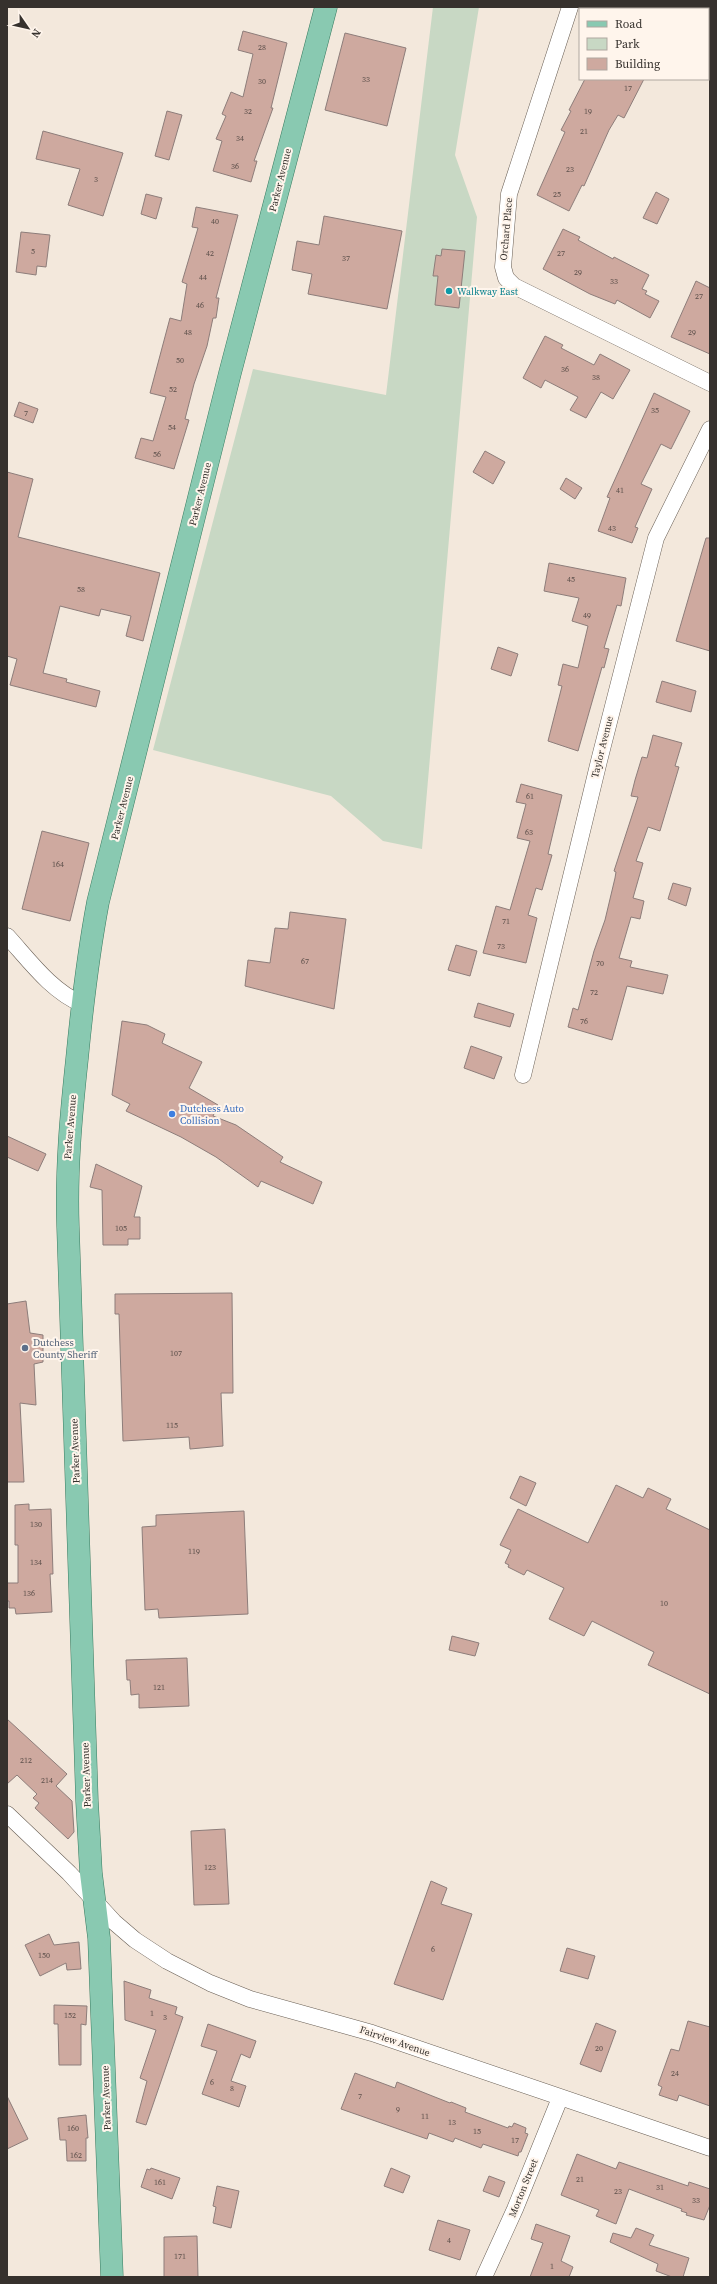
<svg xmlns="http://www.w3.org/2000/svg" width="717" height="2284" font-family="'Source Serif 4',serif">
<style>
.green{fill:#c8d8c4}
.building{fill:#cea99f;stroke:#8d7d7a}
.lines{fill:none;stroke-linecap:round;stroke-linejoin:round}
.street-casing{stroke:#685e54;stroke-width:17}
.primary-casing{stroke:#397c61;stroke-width:23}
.street{stroke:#fff;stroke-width:16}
.primary{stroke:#89c9b1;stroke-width:22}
.culture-dot{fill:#0f9aa8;stroke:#fff5ec;stroke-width:1.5}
.shop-dot{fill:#3f7fe0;stroke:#fff5ec;stroke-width:1.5}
.service-dot{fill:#5c6f8a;stroke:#fff5ec;stroke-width:1.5}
.labels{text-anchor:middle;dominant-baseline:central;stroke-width:4;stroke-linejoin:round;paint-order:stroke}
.number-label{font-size:8px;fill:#5c4f4a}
.street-label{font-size:10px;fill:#36312d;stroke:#fff5ec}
.culture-label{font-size:10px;fill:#0d838f;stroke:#fff5ec;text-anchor:start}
.shop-label{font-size:10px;fill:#366cbe;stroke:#fff5ec;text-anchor:start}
.service-label{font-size:10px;fill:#4e5e75;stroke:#fff5ec;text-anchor:start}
</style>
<rect width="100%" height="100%" fill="#f3e8dc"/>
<!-- green -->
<path class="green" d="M433 7H479L455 155 477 217 422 849 383 841 331 796 153 750 253 369 386 395Z"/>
<!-- building -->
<path class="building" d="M243 31 287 43 271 108H273L254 161H257L251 182 213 171 222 141 216 139 226 116 222 114 231 92 243 97 253 54 238 50Z
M345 33 406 48 387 126 325 110Z
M585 79H644L624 118 618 115 609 130 584 186 582 185 569 211 537 195 565 132 561 130 571 111 569 110Z
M167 111 182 115 169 160 155 156Z
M43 131 123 153 103 216 68 205 80 169 36 159Z
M656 192 669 199 657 224 643 218Z
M146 194 162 198 156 219 141 214Z
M196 207 238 215 216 298H219L216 318H213L207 346 194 384 185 419 189 420 174 469 135 458 141 438 153 441 166 397 150 393 170 318 181 321 187 284 182 282 198 228 192 227Z
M324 216 402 231 387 309 308 294 312 274 292 270 297 241 319 245Z
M563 229 580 237 578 240 613 259 614 257 649 275 642 289 647 291 645 294 659 301 650 318 617 300 615 304 590 294 543 269Z
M21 232 50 235 46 267 37 266 36 275 16 272Z
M442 249 465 251 459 308 435 305 438 276H433L436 255 441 256Z
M696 281 710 288V354L671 337Z
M545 336 563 345 561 348 594 365 600 354 630 370 613 399 601 392 586 418 570 410 578 397 545 380 541 388 523 378Z
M654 393 690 411 671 449 661 444 641 484 652 489 635 527 638 528 632 543 598 531 610 498 607 497Z
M19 402 38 409 33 423 14 416Z
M485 451 505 462 493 484 473 472Z
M7 472 33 479 18 537 160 573 143 641 126 636 131 616 101 609 99 616 60 606 43 673 67 679 66 682 100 691 96 707 10 685 17 659 7 656Z
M566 478 582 488 575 499 560 489Z
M706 538H710V651L676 641Z
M549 563 626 578 621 606 617 605 604 648 609 649 604 668 602 667 578 751 548 741 562 686 558 685 563 664 578 668 588 626 572 621 579 598 544 591Z
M498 647 518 654 511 676 491 669Z
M662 681 696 691 691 712 656 702Z
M653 735 682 743 675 766 679 767 660 831 648 827 636 861 643 863 633 898 644 901 640 919 631 917 619 958 632 961 630 967 668 975 663 994 627 986 612 1040 568 1027 573 1008 578 1010 594 951 605 920 615 878 616 872 614 871 638 797 631 796 635 780 642 757 647 758Z
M521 784 562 795 548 854 552 855 542 890 536 888 528 915 537 918 526 963 483 953 496 906 510 910 530 841 517 838 526 804 516 802Z
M42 831 89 843 70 921 22 909Z
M673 883 691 888 686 906 668 899Z
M290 912 346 919 334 1009 245 986 248 960 270 963 275 928 288 929Z
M456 945 477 951 470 976 448 970Z
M478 1003 514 1014 510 1027 474 1017Z
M122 1021 147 1025 165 1034 162 1043 202 1062 189 1088 218 1105 213 1116 236 1125 283 1157 280 1162 322 1182 313 1204 261 1181 258 1187 216 1157 181 1137 126 1111 130 1104 112 1095Z
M471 1046 502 1057 494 1079 464 1068Z
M7 1136 46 1154 38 1171 7 1157Z
M96 1164 142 1186 134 1217H140V1239H128V1245H103L102 1190 90 1187Z
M232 1293 233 1393H221L223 1446 190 1449 189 1437 123 1441 119 1314H115V1294Z
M26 1301 30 1333 43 1335V1362L34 1364 36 1405 20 1403 24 1482H7V1304Z
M520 1476 536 1483 526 1506 510 1498Z
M616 1485 643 1498 648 1488 671 1499 666 1509 710 1530V1694L648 1665 654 1652 592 1621 584 1636 549 1619 564 1588 527 1570 524 1575 508 1567 509 1565 505 1563 511 1550 500 1545 518 1509 588 1543Z
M29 1504V1510L51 1509 53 1574H50L52 1612 16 1614 15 1608H9V1601H7V1583H18V1545H15V1505Z
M244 1511 248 1614 159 1618 158 1609 145 1610 142 1527 156 1526V1515Z
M452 1636 479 1643 475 1656 449 1650Z
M187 1658 189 1706 139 1708V1694L131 1695 130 1680H127L126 1660Z
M7 1719 67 1774 56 1786 72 1801 74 1832 68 1839 35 1808 39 1803 33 1798 37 1794 17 1775 7 1784Z
M225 1829 229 1904 194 1905 191 1831Z
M431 1881 447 1888 441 1904 472 1914 443 2000 394 1984Z
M49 1934 54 1945 79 1942 81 1969 67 1970 66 1963 40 1976 25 1945Z
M567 1948 595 1956 588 1979 560 1971Z
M124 1981 151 1990 149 1998 177 2007 175 2014 183 2017 146 2125 136 2122 147 2081 140 2078 156 2030 125 2020Z
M54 2005 87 2006 86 2025 81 2024V2065H59L58 2024H54Z
M688 2021 710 2027V2106L679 2095 677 2101 659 2095 662 2087 658 2085 671 2049 679 2051Z
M596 2023 616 2031 601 2072 580 2064Z
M208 2024 256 2041 250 2058 241 2054 231 2081 246 2086 239 2107 202 2094 217 2051 201 2046Z
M355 2073 395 2088 397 2082 450 2103 451 2102 466 2108 465 2112 508 2128 509 2126 512 2127 514 2123 526 2128 525 2133 528 2134 521 2152H519L518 2156 483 2144 481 2148 455 2138 453 2142 429 2133 427 2139 341 2109Z
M7 2096 28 2139 7 2149Z
M86 2115 88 2138H86V2161H67L66 2140H60L58 2118Z
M577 2154 616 2169 619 2162 688 2186 689 2182 710 2189V2205L704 2220 686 2215 687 2213 681 2211 682 2209 629 2189 616 2224 596 2216 599 2210 561 2195Z
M151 2168 180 2178 172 2199 141 2187 147 2169 150 2170Z
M391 2168 410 2176 403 2193 384 2186Z
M489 2176 505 2182 499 2197 483 2191Z
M217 2186 239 2191 231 2228 213 2223 216 2207 213 2206Z
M438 2220 470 2230 460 2260 429 2250Z
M536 2224 570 2236 561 2261 573 2267 569 2277H530L543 2243 531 2239Z
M636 2228 654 2235 649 2245 689 2258 683 2277H672L656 2271 658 2264 610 2242 613 2233 631 2238Z
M197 2236 198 2277H164V2237Z"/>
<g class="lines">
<!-- street casing -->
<g class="street-casing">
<path id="street" d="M570 7 509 194 503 267 506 278 514 286 710 383
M7 936C29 960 51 991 82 1004
M523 1075 599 761 656 538 710 429
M7 1814 69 1873 114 1922 135 1940 167 1961 210 1983 250 1999 372 2033 710 2148
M484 2277 515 2209 560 2098"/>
</g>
<!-- primary casing -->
<g class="primary-casing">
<path id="primary" d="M112 2277 99 1938 91 1873 87 1801 68 1227C66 1170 71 1115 77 1059 82 1007 88 955 98 902L230 373 326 7"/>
</g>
<!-- street -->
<use href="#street" class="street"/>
<!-- primary -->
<use href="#primary" class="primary"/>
</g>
<!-- markers -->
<circle class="culture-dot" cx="449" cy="291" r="4"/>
<circle class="shop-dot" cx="172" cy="1114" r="4"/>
<circle class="service-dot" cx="25" cy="1348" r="4"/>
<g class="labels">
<!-- number labels -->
<g class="number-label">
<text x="262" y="47">28</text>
<text x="366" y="79">33</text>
<text x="262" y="81">30</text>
<text x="628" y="88">17</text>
<text x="248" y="111">32</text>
<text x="588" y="111">19</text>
<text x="584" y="131">21</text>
<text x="240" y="138">34</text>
<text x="235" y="166">36</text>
<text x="570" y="169">23</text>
<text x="96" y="179">3</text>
<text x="557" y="194">25</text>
<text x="215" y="221">40</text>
<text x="33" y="251">5</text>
<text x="210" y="253">42</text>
<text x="561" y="253">27</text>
<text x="346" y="258">37</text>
<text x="578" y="272">29</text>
<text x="203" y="277">44</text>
<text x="614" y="281">33</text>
<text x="699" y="296">27</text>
<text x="200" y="305">46</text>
<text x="188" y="332">48</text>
<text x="692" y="332">29</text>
<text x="180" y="360">50</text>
<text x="565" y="369">36</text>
<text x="596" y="377">38</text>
<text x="173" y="389">52</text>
<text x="655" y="410">35</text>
<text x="26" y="413">7</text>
<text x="172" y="427">54</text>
<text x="157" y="454">56</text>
<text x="620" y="490">41</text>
<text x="612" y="528">43</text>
<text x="571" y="579">45</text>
<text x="81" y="589">58</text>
<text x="587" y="615">49</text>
<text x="530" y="796">61</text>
<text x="529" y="832">63</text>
<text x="58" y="864">164</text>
<text x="506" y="921">71</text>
<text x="501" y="946">73</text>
<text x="305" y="961">67</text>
<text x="600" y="963">70</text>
<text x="594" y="992">72</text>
<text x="584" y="1021">76</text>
<text x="121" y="1228">105</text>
<text x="176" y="1353">107</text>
<text x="172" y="1425">115</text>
<text x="36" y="1524">130</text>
<text x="194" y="1551">119</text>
<text x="36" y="1562">134</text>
<text x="29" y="1593">136</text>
<text x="664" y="1603">10</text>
<text x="159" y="1687">121</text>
<text x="26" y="1760">212</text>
<text x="47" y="1780">214</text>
<text x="210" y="1867">123</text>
<text x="433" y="1949">6</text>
<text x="44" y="1955">150</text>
<text x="152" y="2013">1</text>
<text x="70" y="2015">152</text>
<text x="165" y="2017">3</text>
<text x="599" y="2048">20</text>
<text x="675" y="2073">24</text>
<text x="212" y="2082">6</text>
<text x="232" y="2088">8</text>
<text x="360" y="2096">7</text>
<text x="398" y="2109">9</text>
<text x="425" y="2116">11</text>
<text x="452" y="2122">13</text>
<text x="73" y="2128">160</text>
<text x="477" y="2131">15</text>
<text x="515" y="2140">17</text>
<text x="76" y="2155">162</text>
<text x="580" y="2179">21</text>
<text x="160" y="2182">161</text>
<text x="660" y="2187">31</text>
<text x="618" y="2191">23</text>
<text x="696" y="2200">33</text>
<text x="449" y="2240">4</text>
<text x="180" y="2256">171</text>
<text x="552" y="2266">1</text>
</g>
<!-- street labels -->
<g class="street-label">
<text transform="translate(280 180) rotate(-76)">Parker Avenue</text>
<text transform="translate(506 229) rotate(-85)">Orchard Place</text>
<text transform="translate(200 494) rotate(-76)">Parker Avenue</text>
<text transform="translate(602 747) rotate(-76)">Taylor Avenue</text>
<text transform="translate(122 808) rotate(-76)">Parker Avenue</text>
<text transform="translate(70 1127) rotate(-85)">Parker Avenue</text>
<text transform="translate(75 1451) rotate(-92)">Parker Avenue</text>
<text transform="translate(86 1775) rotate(-92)">Parker Avenue</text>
<text transform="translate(395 2041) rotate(19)">Fairview Avenue</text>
<text transform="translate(106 2098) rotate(-92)">Parker Avenue</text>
<text transform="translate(523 2188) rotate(-68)">Morton Street</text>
</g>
<!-- culture labels -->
<g class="culture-label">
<text x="457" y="291">Walkway East</text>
</g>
<!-- shop labels -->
<g class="shop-label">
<text x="180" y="1108">Dutchess Auto<tspan x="180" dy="12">Collision</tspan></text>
</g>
<!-- service labels -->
<g class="service-label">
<text x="33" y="1342">Dutchess<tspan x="33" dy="12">County Sheriff</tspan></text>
</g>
</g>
<!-- border -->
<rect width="717" height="2284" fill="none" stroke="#36312d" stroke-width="16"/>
<!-- legend -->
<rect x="579" y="8" width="130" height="72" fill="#fff5ec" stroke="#afa7a0"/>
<rect x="587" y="21" width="20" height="6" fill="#89c9b1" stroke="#afa7a0"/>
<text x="615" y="28" font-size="12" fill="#36312d">Road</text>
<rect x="587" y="38" width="20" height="12" fill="#c8d8c4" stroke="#afa7a0"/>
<text x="615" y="48" font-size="12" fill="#36312d">Park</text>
<rect x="587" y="58" width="20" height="12" fill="#cea99f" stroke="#afa7a0"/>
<text x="615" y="68" font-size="12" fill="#36312d">Building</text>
<!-- north arrow -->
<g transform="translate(28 28) rotate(124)" stroke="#fff5ec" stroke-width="3" paint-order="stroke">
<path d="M0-3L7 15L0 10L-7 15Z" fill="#36312d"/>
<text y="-6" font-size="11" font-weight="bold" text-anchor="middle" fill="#36312d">N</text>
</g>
</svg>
